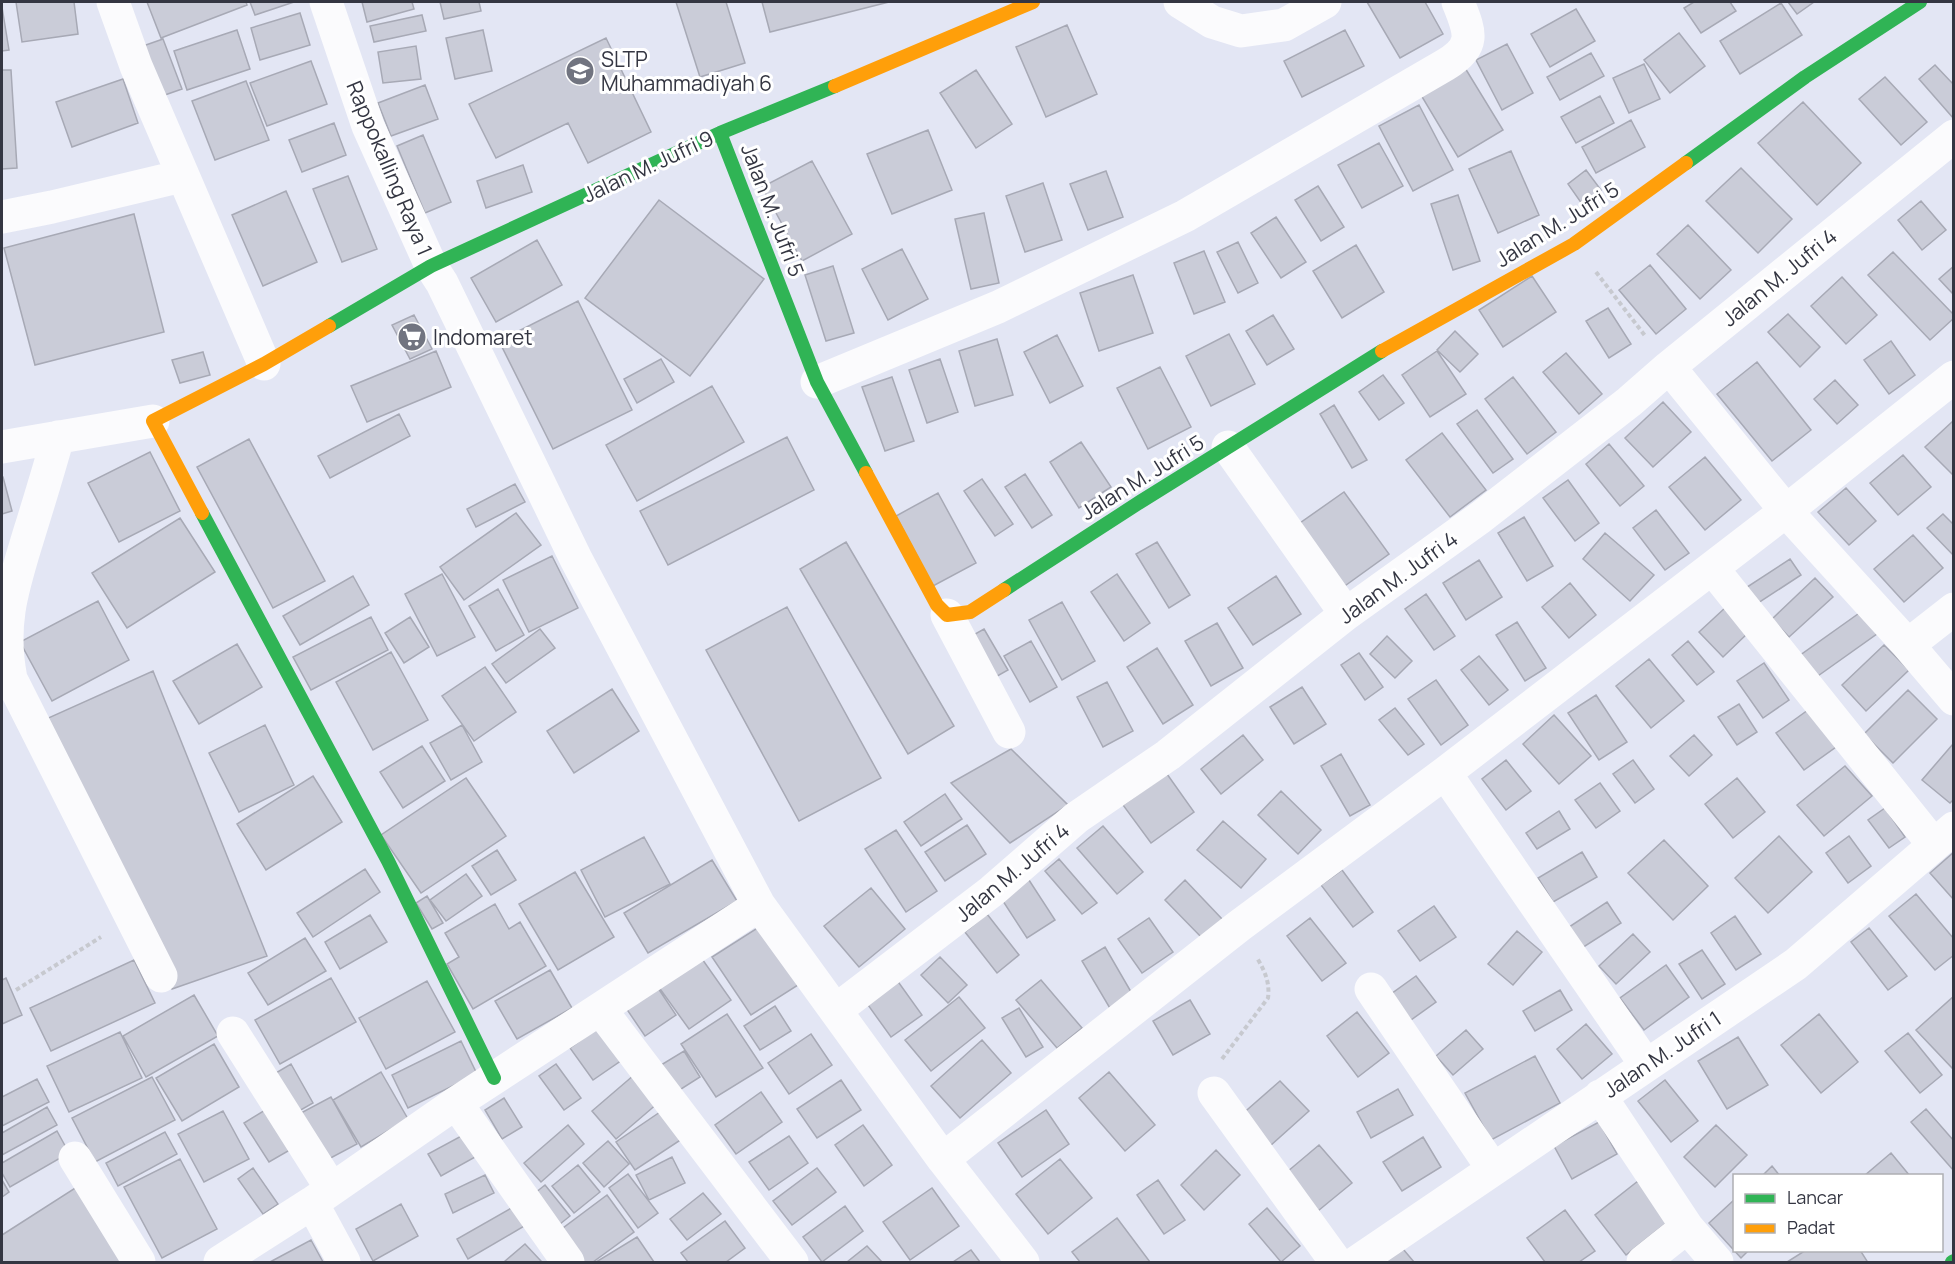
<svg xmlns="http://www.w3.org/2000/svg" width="1955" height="1264" font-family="Manrope,sans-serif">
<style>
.building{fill:#caccd8;stroke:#a7a9b5;stroke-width:1.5}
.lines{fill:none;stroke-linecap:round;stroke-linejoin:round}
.path{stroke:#c7c9cf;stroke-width:4;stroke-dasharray:4.5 3;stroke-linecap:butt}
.street{stroke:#fbfbfd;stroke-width:33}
.fast{stroke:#30b455;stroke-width:14}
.slow{stroke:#ff9f0a;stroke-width:14}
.labels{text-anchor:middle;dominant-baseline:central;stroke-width:6;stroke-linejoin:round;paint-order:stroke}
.poi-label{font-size:21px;fill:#343642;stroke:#fff;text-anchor:start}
.street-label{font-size:21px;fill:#343642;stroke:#fff}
</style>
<rect width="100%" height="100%" fill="#e3e6f4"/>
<!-- building -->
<path class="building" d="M16 2H74L78 34 22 42Z
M147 2H246L247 5 161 38Z
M250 2H294L255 15Z
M362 2H412L414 9 367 22Z
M440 2H479L481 11 444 19Z
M676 2H726L745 63 700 77Z
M762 2H889L770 32Z
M1367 2H1425L1443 34 1400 58Z
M1694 2H1730L1736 11 1701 33 1684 8Z
M1788 2H1814L1797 14Z
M1781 3 1802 35 1740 74 1720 41Z
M2 7 9 50 2 51Z
M1576 9 1595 41 1550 67 1531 34Z
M300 13 310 45 260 60 251 28Z
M422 15 426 31 374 42 370 26Z
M1067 25 1097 94 1046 117 1016 47Z
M237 30 250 69 187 90 174 51Z
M483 30 492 71 455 79 446 38Z
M1345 30 1364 66 1302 97 1284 61Z
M1679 33 1705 66 1670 93 1644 60Z
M606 38 651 132 588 163 568 123 496 158 469 104Z
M163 39 182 89 162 96 143 46Z
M1507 44 1533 93 1502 110 1476 60Z
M416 46 421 79 383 83 378 52Z
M1591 53 1604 76 1560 100 1547 77Z
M311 61 327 104 267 126 250 83Z
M1462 63 1503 130 1458 157 1418 90Z
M1644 64 1660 99 1629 113 1613 78Z
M1935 65 1954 85V119L1919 79Z
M2 70H11L17 168 2 169Z
M976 70 1012 124 976 148 940 93Z
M1885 77 1927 122 1901 145 1859 99Z
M123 79 138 123 72 147 56 102Z
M246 81 269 140 215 160 192 101Z
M425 85 438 119 391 136 378 103Z
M1600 96 1614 123 1576 143 1561 117Z
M1803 102 1861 163 1817 205 1758 143Z
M1419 105 1453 170 1413 191 1379 126Z
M1631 120 1645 147 1596 173 1582 147Z
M334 123 346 155 302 172 289 140Z
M928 130 952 190 892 214 867 154Z
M423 135 451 202 425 213 397 146Z
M1379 143 1403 186 1362 208 1338 165Z
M1511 151 1539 215 1498 233 1469 169Z
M812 161 852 234 802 261 762 187Z
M523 165 532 192 486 208 477 181Z
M1741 168 1792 219 1758 253 1706 201Z
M1586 170 1601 190 1582 204 1568 184Z
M1106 171 1123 217 1088 230 1070 184Z
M348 176 377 249 342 262 313 189Z
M1043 183 1062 240 1025 252 1006 196Z
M1318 186 1344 227 1321 241 1295 200Z
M286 191 317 262 263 286 232 215Z
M1458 195 1480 261 1453 270 1431 204Z
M659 200 764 279 690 376 585 298Z
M1921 201 1946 230 1922 250 1898 220Z
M984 213 999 283 971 289 955 219Z
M134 214 164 332 35 365 4 248Z
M1276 217 1306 262 1281 278 1251 233Z
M1688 225 1731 270 1700 299 1657 254Z
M537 240 562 285 496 322 471 278Z
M1238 242 1258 283 1238 293 1217 252Z
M1356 245 1384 292 1342 318 1313 271Z
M902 249 928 299 888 320 862 269Z
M1204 251 1225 302 1194 314 1174 263Z
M1893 252 1954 315V318L1930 340 1868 275Z
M1650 265 1686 309 1656 334 1619 290Z
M833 266 854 333 826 341 805 275Z
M1954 266V295L1939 279Z
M1133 275 1153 333 1099 351 1080 293Z
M1532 276 1556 312 1503 347 1479 310Z
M1842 277 1877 315 1846 344 1811 306Z
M578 301 632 410 553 449 499 341Z
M1608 308 1631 344 1609 358 1586 321Z
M1788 314 1820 347 1800 367 1768 332Z
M414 315 432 349 410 359 392 325Z
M1273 315 1294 349 1267 365 1246 331Z
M1455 331 1478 354 1460 372 1437 350Z
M1229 334 1255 384 1211 406 1186 356Z
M1057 335 1083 386 1050 403 1024 352Z
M997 339 1013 395 975 406 959 351Z
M1891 341 1915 375 1889 394 1864 360Z
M436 351 451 387 367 422 351 386Z
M1437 351 1466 394 1430 417 1402 375Z
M203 352 210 375 180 383 172 360Z
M1566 353 1602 394 1579 414 1543 372Z
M661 359 674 382 637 403 624 379Z
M940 359 958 412 927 423 909 370Z
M1757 362 1811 430 1772 461 1717 394Z
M1160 367 1191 427 1148 449 1117 388Z
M1383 375 1404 403 1379 420 1359 392Z
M892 377 914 441 885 451 862 387Z
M1513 377 1556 432 1527 454 1485 399Z
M1835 380 1858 405 1837 424 1814 399Z
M712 386 744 442 637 501 606 445Z
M1663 402 1691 432 1653 467 1625 438Z
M1334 405 1367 460 1352 468 1320 414Z
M1477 410 1513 459 1493 473 1457 424Z
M399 414 410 436 330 478 318 456Z
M1953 421H1954V476L1925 447Z
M1442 433 1486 490 1450 517 1406 460Z
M787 437 814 490 668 565 640 511Z
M249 439 325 581 273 608 197 467Z
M1081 442 1111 487 1079 508 1050 462Z
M1609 444 1644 486 1620 506 1586 464Z
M150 452 180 511 119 542 88 483Z
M1903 455 1931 487 1898 515 1870 483Z
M1705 457 1741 500 1705 530 1669 487Z
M1025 474 1052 515 1032 528 1005 487Z
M2 477H3L12 511 2 514Z
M982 479 1013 524 995 536 964 491Z
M1568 480 1599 523 1575 541 1543 498Z
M515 484 525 502 476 527 467 509Z
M1846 488 1876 521 1849 545 1818 512Z
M1344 492 1389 554 1335 593 1290 530Z
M938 493 976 563 933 586 896 516Z
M1656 510 1689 553 1665 570 1633 528Z
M516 513 541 545 464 600 440 567Z
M1943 514 1954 525V556L1927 528Z
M1524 517 1553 566 1527 581 1498 533Z
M180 518 215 572 127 628 92 573Z
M1605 533 1654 575 1630 601 1583 559Z
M1913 535 1943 568 1904 602 1874 569Z
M846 542 954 726 908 754 800 569Z
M1157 542 1190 595 1169 608 1136 554Z
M552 556 578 608 529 632 503 580Z
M1790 559 1801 575 1752 607 1741 591Z
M1479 560 1502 597 1466 620 1443 583Z
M442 574 475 637 437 656 405 594Z
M1117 574 1150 623 1124 641 1091 592Z
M353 576 369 605 300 645 283 616Z
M1276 576 1301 614 1253 645 1228 608Z
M1815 578 1833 597 1789 637 1772 619Z
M1570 583 1596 615 1569 638 1542 607Z
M498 589 524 635 496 651 469 606Z
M1426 594 1455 636 1434 650 1405 609Z
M98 601 129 660 52 701 20 642Z
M1062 602 1095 661 1062 680 1029 620Z
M787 607 881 778 799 821 706 650Z
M1726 607 1749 632 1723 657 1699 632Z
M1865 609 1881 631 1815 678 1799 656Z
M371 617 388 650 311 690 293 657Z
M410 617 429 647 404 663 385 633Z
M1517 622 1546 668 1525 681 1496 635Z
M1217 623 1243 668 1211 686 1185 641Z
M540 629 555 648 506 683 492 664Z
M984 629 1008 670 992 679 968 638Z
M1387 636 1412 661 1395 678 1370 654Z
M1031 641 1057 687 1030 702 1004 656Z
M1688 641 1714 672 1697 685 1672 655Z
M237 644 262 687 199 724 173 681Z
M1884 645 1909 670 1866 711 1842 685Z
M1157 648 1193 705 1163 724 1127 667Z
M391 652 428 720 373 750 336 682Z
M1359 653 1383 687 1365 700 1341 665Z
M1479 656 1508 690 1489 705 1461 670Z
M1649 659 1684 701 1651 728 1616 686Z
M1764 663 1789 700 1763 718 1737 681Z
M485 667 516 712 474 741 442 696Z
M153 671 267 956 172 989 46 719Z
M1436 680 1468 725 1441 745 1408 699Z
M1107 682 1133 731 1103 747 1077 697Z
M1302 687 1326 724 1294 744 1270 707Z
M612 689 639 731 574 773 547 731Z
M1908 690 1937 719 1893 763 1864 734Z
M1596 695 1627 742 1599 760 1568 713Z
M1739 704 1757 732 1737 745 1718 717Z
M1395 708 1424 744 1408 755 1379 720Z
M1808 710 1836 747 1804 770 1776 733Z
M1554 715 1591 756 1559 784 1523 744Z
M265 725 294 785 239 812 209 753Z
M462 725 482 762 451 780 430 743Z
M1243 735 1263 760 1221 794 1201 769Z
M1694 735 1712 755 1689 776 1670 756Z
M1953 744 1954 799 1950 803 1922 780Z
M422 746 445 781 403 808 380 772Z
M1011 749 1068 805 1010 843 951 783Z
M1341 754 1370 805 1350 816 1321 766Z
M1506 760 1531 791 1506 810 1482 779Z
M1633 760 1654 789 1635 803 1613 774Z
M1845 766 1872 796 1824 836 1797 805Z
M1167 774 1194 812 1151 843 1123 805Z
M313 776 342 822 266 870 237 824Z
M466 778 506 836 421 893 381 835Z
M1737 778 1765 812 1733 838 1705 804Z
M1600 783 1620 811 1596 828 1575 800Z
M1281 791 1321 830 1298 854 1258 815Z
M945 794 962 819 921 846 904 822Z
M1885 808 1905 837 1889 848 1868 820Z
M1559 811 1570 829 1537 849 1526 833Z
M1223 821 1266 859 1241 888 1197 850Z
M967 825 986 854 945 881 925 852Z
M1103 826 1143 872 1117 894 1077 848Z
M896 830 937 891 906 912 865 849Z
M1779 836 1812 872 1768 913 1735 878Z
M1849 836 1871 866 1848 883 1826 853Z
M644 837 670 884 605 917 581 870Z
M1664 840 1708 886 1673 920 1628 873Z
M497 850 516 880 491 895 472 866Z
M1582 852 1597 877 1553 902 1538 878Z
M1954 852V900L1930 873Z
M1059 859 1097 903 1082 914 1045 871Z
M712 860 737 901 648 953 624 913Z
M365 869 380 892 313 937 297 913Z
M1342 870 1373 912 1353 927 1321 885Z
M575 872 614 937 558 970 519 904Z
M466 874 482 896 446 921 430 900Z
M1027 877 1055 920 1027 938 999 895Z
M1185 880 1223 920 1203 939 1165 900Z
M871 888 905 929 859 967 824 926Z
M1916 894 1954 939V955L1935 970 1889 916Z
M427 896 443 923 432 929 416 903Z
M1607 902 1621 923 1582 948 1569 927Z
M495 904 509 929 520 922 546 966 473 1009 447 964 459 957 445 933Z
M1434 906 1456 937 1420 961 1398 931Z
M987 914 1019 955 997 973 965 932Z
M370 915 387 942 340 969 325 942Z
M1735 916 1761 954 1736 970 1711 933Z
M1149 918 1173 952 1142 973 1118 939Z
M1310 918 1346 963 1322 981 1287 936Z
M759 927 798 985 751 1015 712 957Z
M1869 928 1907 976 1888 990 1851 942Z
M1517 931 1542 952 1513 985 1488 964Z
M1633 934 1650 952 1616 984 1599 966Z
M305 938 326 971 268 1005 248 973Z
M1105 947 1134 997 1111 1010 1082 961Z
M1702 950 1725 984 1702 999 1679 964Z
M700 956 731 1000 689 1029 658 986Z
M940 957 967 985 948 1003 921 975Z
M134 960 155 1003 51 1051 30 1008Z
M1666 965 1689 997 1644 1030 1620 998Z
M550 970 572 1008 517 1039 495 1001Z
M894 976 922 1015 891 1037 863 998Z
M1416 976 1436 1002 1411 1020 1391 994Z
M6 978 22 1015 2 1024V980Z
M331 978 356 1022 280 1064 255 1020Z
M1041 980 1082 1028 1057 1048 1016 1000Z
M427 981 455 1032 386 1069 359 1018Z
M658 988 676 1015 645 1036 626 1008Z
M1560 990 1572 1010 1535 1031 1523 1011Z
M194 995 218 1036 146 1077 123 1036Z
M1954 996V1070L1916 1030Z
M959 997 985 1028 931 1071 905 1040Z
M1190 1000 1210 1034 1173 1055 1153 1021Z
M775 1006 791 1031 760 1050 744 1026Z
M1019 1008 1043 1047 1026 1057 1002 1018Z
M1357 1012 1389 1053 1358 1077 1327 1036Z
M727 1014 763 1068 716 1097 681 1044Z
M1819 1014 1858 1062 1821 1093 1781 1045Z
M1586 1024 1612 1054 1582 1079 1557 1049Z
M598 1028 622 1060 593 1080 570 1048Z
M1466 1030 1483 1049 1453 1075 1436 1056Z
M120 1032 142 1078 69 1112 47 1066Z
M1908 1033 1942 1075 1920 1093 1885 1051Z
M811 1034 832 1065 789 1094 768 1063Z
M1738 1037 1768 1085 1727 1109 1698 1061Z
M982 1040 1011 1073 960 1118 931 1086Z
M461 1041 477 1074 408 1108 392 1075Z
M214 1044 239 1087 182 1121 156 1078Z
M684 1051 700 1077 678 1091 661 1065Z
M1535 1056 1560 1103 1491 1140 1465 1093Z
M291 1064 313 1103 292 1115 269 1077Z
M556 1064 581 1098 564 1110 539 1076Z
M381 1072 408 1119 361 1147 333 1100Z
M1109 1072 1155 1125 1125 1151 1079 1098Z
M634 1075 658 1103 616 1139 592 1111Z
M152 1077 175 1120 95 1162 72 1118Z
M37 1079 49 1102 2 1126V1097Z
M841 1080 861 1110 817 1138 797 1109Z
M1665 1080 1698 1121 1671 1142 1638 1101Z
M1280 1081 1309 1111 1269 1147 1240 1116Z
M1398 1089 1413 1115 1371 1138 1357 1112Z
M761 1092 782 1122 736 1154 715 1125Z
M331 1097 357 1144 325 1161 299 1114Z
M504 1098 522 1127 502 1139 485 1110Z
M47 1107 57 1125 2 1155V1133Z
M270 1107 295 1147 269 1162 244 1123Z
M666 1108 685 1137 635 1170 616 1142Z
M1926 1109 1954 1141V1171L1911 1122Z
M1046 1110 1069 1144 1022 1177 998 1143Z
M223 1111 249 1159 204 1182 178 1134Z
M1599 1122 1617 1154 1572 1179 1554 1146Z
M568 1125 584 1144 541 1182 524 1163Z
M863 1125 892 1165 864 1186 835 1145Z
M1716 1125 1747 1155 1715 1187 1684 1157Z
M57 1131 69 1153 10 1187 2 1173V1163Z
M165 1132 177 1154 118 1186 106 1163Z
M465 1134 477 1156 441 1176 428 1154Z
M789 1136 808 1163 769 1190 749 1162Z
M1423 1137 1441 1167 1402 1191 1383 1162Z
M608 1141 629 1164 604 1187 583 1163Z
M1319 1145 1352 1183 1313 1215 1281 1177Z
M1216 1150 1240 1175 1204 1210 1181 1185Z
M1891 1153 1910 1176H1864Z
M672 1157 685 1183 649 1200 636 1175Z
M180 1159 217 1229 162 1258 124 1187Z
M1060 1159 1092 1198 1048 1234 1016 1194Z
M578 1165 600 1192 574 1213 552 1186Z
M1772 1166 1780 1176H1762Z
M253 1168 278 1204 263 1214 238 1179Z
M817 1168 836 1192 792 1225 773 1201Z
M628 1174 658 1213 638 1228 609 1188Z
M485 1175 494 1193 453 1213 445 1194Z
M2 1180 9 1192 2 1197Z
M1158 1180 1185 1220 1164 1234 1137 1195Z
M1638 1181 1670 1220 1626 1255 1595 1215Z
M83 1183 134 1262H2V1235Z
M545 1185 570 1216 555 1228 530 1197Z
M932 1188 959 1226 910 1260 883 1222Z
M703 1193 721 1214 687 1240 670 1219Z
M607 1195 634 1232 593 1262H576L555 1234Z
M1734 1200V1250H1749L1741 1258 1709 1223Z
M401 1204 418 1236 373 1261 356 1229Z
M515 1206 526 1225 468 1259 457 1239Z
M845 1206 863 1231 822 1262 803 1237Z
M1267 1208 1300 1246 1281 1262 1249 1224Z
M1565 1210 1595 1251 1579 1262H1545L1527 1238Z
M1117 1218 1150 1262H1080L1072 1252Z
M725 1221 745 1248 726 1262H688L681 1253Z
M637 1237 654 1262H596Z
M311 1240 323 1262H270Z
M1398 1243 1414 1262H1372Z
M525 1244 541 1261 539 1262H504Z
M867 1246 882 1262H847Z
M971 1250 980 1262H953Z
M1806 1250H1860L1867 1261 1864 1262H1787Z"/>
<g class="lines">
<!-- path -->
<path class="path" d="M1596 272 1646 337
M16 990 101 937
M1222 1059 1268 998C1270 983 1265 971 1257 958"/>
<!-- street -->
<path class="street" d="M113 2 136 66 264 364
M326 2 368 126 431 266 442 283 576 559 759 905 943 1159 1023 1262
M1180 2 1212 22 1241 31 1284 25 1325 2
M2 217 52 207 182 176
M1669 367 1786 511 1908 645 1954 699
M817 382 998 307 1185 216 1445 65C1477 46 1470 32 1458 2
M58 437C49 469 39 502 29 534 13 587 0 623 11 679L161 976
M2 447 153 421
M1228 447 1346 614
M1712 568 1934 845
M947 615 1009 732
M1908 645 1954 609
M1445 773 1646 1065
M1371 989 1493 1169
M600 1009 792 1262
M836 1010 992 891 1076 818 1168 755 1346 614 1481 517 1629 402 1669 367 1954 136
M233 1033 331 1188
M1214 1093 1336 1262
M1600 1096 1687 1227 1717 1262
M456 1103 568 1262
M75 1158 139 1262
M943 1159 1239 926 1445 773 1786 511 1954 377
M312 1203 344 1262
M220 1262 312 1203 456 1103 759 905
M1357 1262 1796 964 1954 828
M1643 1262 1687 1227"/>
<!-- fast -->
<path class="fast" d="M720 133 817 382 866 473
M1686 163 1805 77 1920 2
M329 326 431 266 720 133 835 86
M202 513 388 861 494 1078
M1004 590 1140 502 1382 351
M1952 1262 1954 1261"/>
<!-- slow -->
<path class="slow" d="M835 86 1033 2
M1382 351 1574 244 1686 163
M866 473 937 605 947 615 970 612 1004 590
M202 513 153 421 264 364 329 326"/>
</g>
<!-- icons -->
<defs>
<g id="school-disc" transform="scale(1.5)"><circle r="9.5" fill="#717480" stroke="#fff"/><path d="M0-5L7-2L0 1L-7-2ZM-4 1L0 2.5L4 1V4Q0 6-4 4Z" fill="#fff"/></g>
<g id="supermarket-disc" transform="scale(1.5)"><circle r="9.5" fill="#717480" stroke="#fff"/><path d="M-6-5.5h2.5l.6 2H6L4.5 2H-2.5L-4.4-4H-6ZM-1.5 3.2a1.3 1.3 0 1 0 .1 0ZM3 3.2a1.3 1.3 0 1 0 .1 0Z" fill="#fff"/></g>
</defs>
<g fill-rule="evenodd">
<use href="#school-disc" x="580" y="71"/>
<use href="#supermarket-disc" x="412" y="337"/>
</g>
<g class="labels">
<!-- poi labels -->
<g class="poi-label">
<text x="601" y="59">SLTP<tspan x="601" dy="24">Muhammadiyah 6</tspan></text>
<text x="433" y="337">Indomaret</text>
</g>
<!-- street labels -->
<g class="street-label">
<text transform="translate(648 166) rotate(-25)">Jalan M. Jufri 9</text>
<text transform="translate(390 168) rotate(67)">Rappokalling Raya 1</text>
<text transform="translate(773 210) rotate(69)">Jalan M. Jufri 5</text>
<text transform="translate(1557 224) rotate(-32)">Jalan M. Jufri 5</text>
<text transform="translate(1779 277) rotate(-39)">Jalan M. Jufri 4</text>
<text transform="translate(1142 477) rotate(-32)">Jalan M. Jufri 5</text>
<text transform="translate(1398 577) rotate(-36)">Jalan M. Jufri 4</text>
<text transform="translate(1012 872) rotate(-40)">Jalan M. Jufri 4</text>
<text transform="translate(1662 1054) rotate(-34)">Jalan M. Jufri 1</text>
</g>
</g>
<!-- border -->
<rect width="1955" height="1264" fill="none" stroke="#343642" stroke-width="6"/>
<!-- legend -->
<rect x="1733" y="1174" width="210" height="78" fill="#ffffff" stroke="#aeafb3" stroke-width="1.5"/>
<rect x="1745" y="1194" width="30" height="9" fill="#30b455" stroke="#aeafb3" stroke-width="1.5"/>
<text x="1787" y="1204" font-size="18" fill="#343642">Lancar</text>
<rect x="1745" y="1224" width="30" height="9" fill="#ff9f0a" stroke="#aeafb3" stroke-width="1.5"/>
<text x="1787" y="1234" font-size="18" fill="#343642">Padat</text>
</svg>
